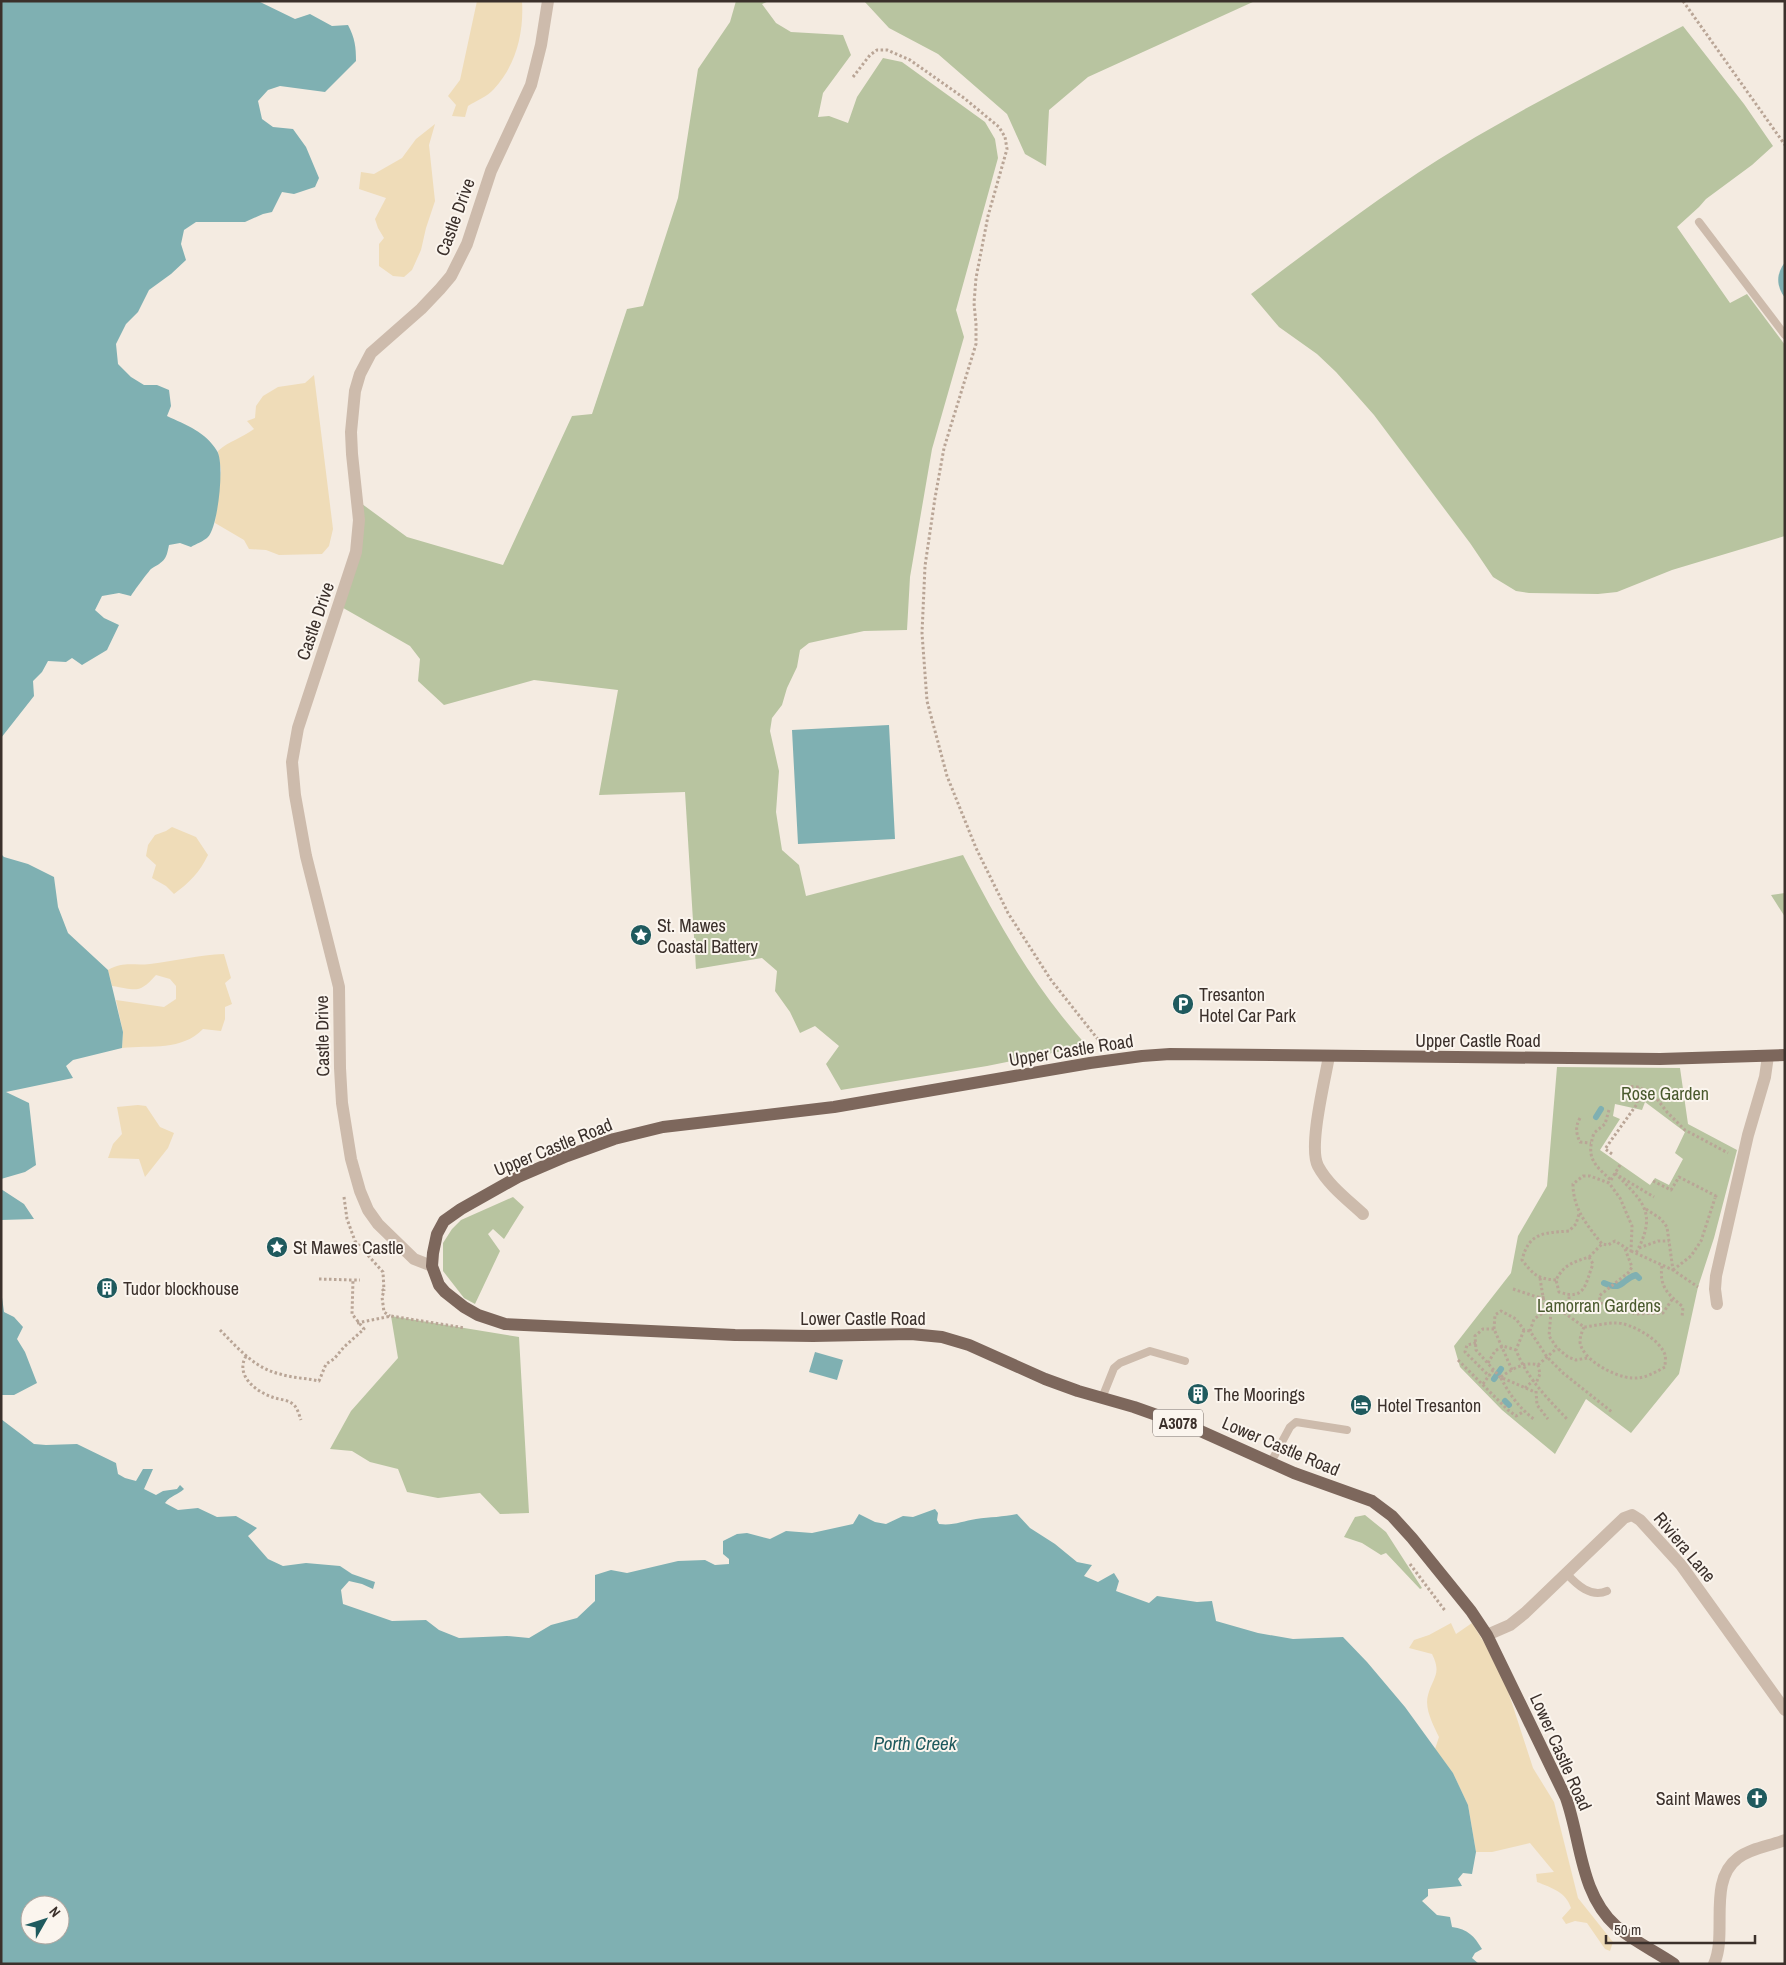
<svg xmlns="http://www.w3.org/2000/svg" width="1786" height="1965" font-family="'Archivo Narrow',sans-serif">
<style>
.green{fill:#b8c4a0;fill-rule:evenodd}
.sand{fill:#efdcb8}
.water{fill:#7fb0b2;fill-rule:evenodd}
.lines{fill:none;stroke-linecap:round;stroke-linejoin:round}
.stream{stroke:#7fb0b2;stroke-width:6}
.path{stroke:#b9a596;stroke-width:3;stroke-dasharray:2.5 2.5;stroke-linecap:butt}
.lane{stroke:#cdbbac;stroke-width:8}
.street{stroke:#cdbbac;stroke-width:12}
.primary{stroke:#7d675c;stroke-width:12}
.path-bridge{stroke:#b9a596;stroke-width:3;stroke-dasharray:2.5 2.5;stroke-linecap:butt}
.labels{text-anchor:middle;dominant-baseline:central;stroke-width:4;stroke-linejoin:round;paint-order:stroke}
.shield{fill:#fbf5ee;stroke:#756b66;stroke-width:1}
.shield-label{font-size:16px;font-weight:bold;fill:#3b302b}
.street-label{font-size:18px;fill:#3b302b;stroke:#fbf5ee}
.poi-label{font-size:18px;fill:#3b302b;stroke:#fbf5ee;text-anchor:start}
.park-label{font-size:18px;fill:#4a5a2e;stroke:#fbf5ee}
.water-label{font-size:19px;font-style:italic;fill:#1f5a5e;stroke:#fbf5ee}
</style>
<rect width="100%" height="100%" fill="#f4ebe1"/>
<!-- green -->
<path class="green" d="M736 1H769L762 4 776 23 791 32 843 35 851 55 823 93 818 117 829 116 848 123 857 97 883 58 902 62 985 122 995 139 998 158 956 310 964 337 932 449 910 577 907 630 864 631 809 643 800 650 797 667 787 688 782 705 772 718 770 731 779 771 776 812 782 850 799 865 806 896 963 855C999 925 1034 987 1087 1046L987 1066 841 1090 826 1064 839 1046 815 1026 800 1033 790 1012 775 991 777 971 762 958 696 969 685 792 599 795 618 690 534 680 444 705 418 681 420 659 410 646 338 605 351 569 358 501 407 537 503 565 572 416 592 414 627 309 643 306 678 198 698 69 730 22Z
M864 1H1255L1088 77 1049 110 1046 166 1025 154 1007 114 938 54 889 28Z
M1683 26 1744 104 1773 146 1752 165 1706 199 1699 207 1677 227 1730 303 1747 294 1785 345V536L1672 570 1617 592 1598 594 1529 593 1516 591 1493 577 1470 543 1374 415 1336 372 1317 354 1279 327 1251 294C1319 243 1386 191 1459 147 1532 103 1608 65 1683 26Z
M1785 893V917L1771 895Z
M1557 1067 1680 1068 1688 1124 1737 1150 1714 1238 1698 1287 1679 1374 1631 1433 1586 1399 1555 1454 1502 1410 1460 1367 1454 1346 1511 1273 1518 1236 1547 1186ZM1645 1102 1685 1132 1675 1153 1683 1159 1669 1185 1655 1178 1650 1185 1600 1150 1620 1119 1613 1116 1615 1104 1642 1110Z
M513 1197 524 1207 504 1239 493 1229 488 1234 500 1251 475 1304 464 1298 443 1271V1243L452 1229 461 1220Z
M391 1316 519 1337 529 1513 500 1514 480 1493 438 1498 407 1492 398 1469 370 1462 352 1451 330 1449 351 1411 398 1358Z
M1365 1515 1386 1532 1422 1588 1420 1589 1386 1553 1381 1555 1362 1543 1344 1537 1355 1517Z"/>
<!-- sand -->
<path class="sand" d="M477 1H522C524 33 516 65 494 89 488 96 476 101 468 106L465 117 452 116 456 105 448 96 460 80Z
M435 124 429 145 435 201 426 228 421 250 412 270 404 277 393 276 379 266V244L384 238 378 228 375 219 386 198 359 189 361 172 374 174 402 158 416 139Z
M314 375 333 529 329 546 322 554 279 555 266 550 249 549 244 540 215 523 221 470 218 451C229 441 242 438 254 429L247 421 255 418 256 406 263 396 278 387 305 383Z
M172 827 196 837 208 855C200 872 189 883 174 894L166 886 152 878 156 865 146 856 148 845 155 835 166 831Z
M224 954 231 978 225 983 232 1004 225 1007V1019L221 1031 203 1029C182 1051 151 1045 122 1048L123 1032 116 1000 164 1007 176 999V986L170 979 156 975C139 994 137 990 112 986L108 970C124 961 133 966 150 964 175 961 199 955 224 954Z
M138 1105 146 1106 160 1127 174 1133 168 1148 145 1177 139 1159 108 1158 113 1144 122 1134 117 1107Z
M1451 1623 1456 1634 1472 1623 1485 1644 1508 1691 1533 1768 1554 1802 1578 1898 1613 1942 1610 1951 1605 1949 1587 1923 1575 1921 1566 1924 1562 1918 1571 1908C1566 1892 1552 1888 1537 1882L1536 1874 1554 1872 1530 1843 1492 1852H1476L1468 1805 1453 1773 1435 1749 1439 1737C1434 1726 1424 1709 1428 1695 1433 1677 1442 1674 1432 1654L1409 1648 1414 1640 1429 1635Z"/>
<!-- water -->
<path class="water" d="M1 1H258L295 19 310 14 332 26 348 25C355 38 356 47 356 61L325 92 280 86 268 90 258 101 262 119 273 127 293 129 306 147 319 178 315 187 294 194 282 192 272 212 263 214 245 222H196L184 230 181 244 186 260 171 274 149 290 138 312 126 324 116 344 118 364 131 377 144 385H157L169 390 171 406 167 416C186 425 206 432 217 451 225 463 218 527 208 537 204 541 196 544 191 547L180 543 169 545C166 561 164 561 151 569 149 571 133 592 131 596L119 593 102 596 95 610 104 618 119 625 107 650 82 665 72 658 66 662 48 661 42 672 33 681 34 696 1 738Z
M1785 262V298C1776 286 1776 274 1785 262Z
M889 725 895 839 798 844 792 730Z
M1 854 4 857 28 864 54 877 58 907 68 933 108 970 123 1032 122 1048 73 1060 66 1066 73 1078 6 1092 29 1103 36 1165 25 1172 1 1179Z
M1 1189 24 1204 34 1219 1 1220Z
M1 1290 4 1312 14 1317 23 1327 17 1339 25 1352 37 1383 14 1395H1Z
M815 1352 843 1360 837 1380 809 1372Z
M1 1419 34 1444 46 1445 77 1444 116 1463 118 1474 125 1478 136 1481 143 1469H153L144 1489 156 1495 163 1491 177 1489 180 1485 184 1489C178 1495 171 1495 165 1503L178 1510 198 1508 217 1517 236 1516 257 1528 248 1536 268 1559 283 1566 306 1563 340 1566 352 1574 375 1582 373 1589 362 1584 349 1581 341 1590 343 1604 392 1621 426 1620 439 1630 459 1638 507 1636 529 1638 551 1625 577 1618 595 1601V1575L611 1570 627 1573 678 1561 705 1560 715 1565 729 1564V1559L723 1554V1541L737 1534 747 1533 770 1539 786 1531 812 1533 853 1524 859 1514 875 1522 886 1524 903 1516 913 1517 935 1509 938 1513 937 1520 939 1524C953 1526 963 1521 976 1519 990 1517 1003 1517 1017 1514L1030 1528 1055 1544 1077 1562 1092 1565 1084 1576 1098 1582 1114 1573 1119 1581 1116 1591 1149 1603 1157 1596 1197 1602 1212 1601 1216 1621 1258 1633 1293 1639 1343 1637 1367 1662 1405 1707 1453 1773 1468 1805 1476 1852 1472 1874 1463 1873 1458 1879 1462 1886 1428 1889V1896L1422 1901 1437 1915 1450 1917 1452 1927C1468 1929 1474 1936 1482 1949L1475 1953 1472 1958 1479 1964H1ZM30 1905H60V1935H30Z"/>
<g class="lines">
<!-- stream -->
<path class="stream" d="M1596 1117 1601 1109
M1604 1283C1624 1292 1621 1279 1636 1275L1639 1278
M1494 1379 1501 1369
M1505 1401 1509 1405"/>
<!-- path -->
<path class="path" d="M1683 1 1785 145
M853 77 870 55 877 50H887L910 60 964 98 999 127 1005 137 1007 149 988 216 976 278 974 303 976 324V344L944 448 935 498 925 566 922 633 927 701 947 776 976 848 1008 913 1051 980 1104 1047
M1621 1086 1638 1087 1654 1095 1667 1112 1685 1130 1728 1153
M1609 1110 1605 1124 1594 1133C1586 1157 1593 1164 1611 1180
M1580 1118C1575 1127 1576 1133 1580 1142L1591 1143
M1612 1154 1605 1149 1637 1104 1638 1087
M1615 1173C1643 1202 1658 1212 1636 1253
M1583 1176H1590L1609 1183 1620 1198 1632 1226 1631 1251 1615 1241 1608 1245 1602 1244C1587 1225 1573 1209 1573 1184Z
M1619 1176 1654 1197
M1611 1180 1620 1165
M1653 1181 1671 1190 1679 1177 1716 1196V1194
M344 1197 347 1219 355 1241 383 1272 384 1291
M1646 1209 1661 1219 1667 1227 1673 1270
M1639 1248 1658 1241H1669
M1625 1249 1632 1267 1629 1272 1599 1296 1601 1303 1612 1309 1625 1308 1635 1314 1663 1313 1673 1298
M1631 1251 1673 1270 1698 1287
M1589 1257 1593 1264C1585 1284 1586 1301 1559 1292L1556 1280C1564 1264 1574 1262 1589 1257Z
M1589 1257 1602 1244
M1662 1266C1659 1287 1668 1294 1683 1307L1682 1317
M1673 1270 1691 1256 1701 1241 1715 1198
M1540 1278 1544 1303 1555 1311
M319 1279 353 1280
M1556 1280C1537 1279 1533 1274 1522 1260 1529 1232 1544 1233 1569 1231L1576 1224 1579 1214
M382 1289 384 1291 382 1297 384 1312 390 1316
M1513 1289 1537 1297
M1551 1312 1549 1336 1557 1348 1568 1357 1576 1360 1587 1358
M1563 1312 1569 1304V1295
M357 1323 391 1316 465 1328
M1584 1327C1582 1332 1580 1336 1580 1342 1582 1360 1615 1377 1632 1378 1644 1379 1654 1373 1665 1367 1665 1363 1666 1358 1665 1355 1661 1340 1630 1322 1615 1323 1605 1323 1594 1326 1584 1327L1563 1312 1543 1313 1534 1319 1530 1331 1547 1357 1563 1373 1612 1412
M1494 1329H1483L1475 1336 1476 1350 1500 1377 1535 1392
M220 1330C238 1348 254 1368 280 1374 292 1378 306 1378 319 1381L326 1364 334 1359 344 1347 364 1329 352 1314 353 1280H360
M1524 1330 1516 1350C1527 1378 1547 1398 1567 1419
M1476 1343 1467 1345 1465 1352 1489 1376
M246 1356C235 1375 255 1391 272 1397 279 1400 288 1399 294 1405 298 1409 299 1415 301 1420
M1458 1360 1508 1410 1516 1416 1523 1412
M1488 1363 1495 1351 1503 1346 1516 1350
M1538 1365 1557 1348
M1512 1370 1494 1329 1495 1315 1501 1311 1516 1319 1524 1330 1530 1331
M1501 1377C1512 1369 1525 1361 1538 1365L1540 1374 1536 1383
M1501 1378C1509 1394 1520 1409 1535 1420
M1483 1384 1493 1370
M1525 1388 1534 1380
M1536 1391 1537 1405 1548 1419
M1410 1564 1446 1612"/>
<!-- lane -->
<path class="lane" d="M1699 222 1785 335
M1102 1398 1114 1368 1120 1363 1150 1351 1185 1361
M1271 1462 1290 1427 1296 1422 1347 1430
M1567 1574C1577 1585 1591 1598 1607 1591"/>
<!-- street -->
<path class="street" d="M1329 1056C1325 1080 1308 1147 1318 1166 1328 1185 1348 1200 1363 1214
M432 1266 414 1259 378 1224 368 1210 360 1191 351 1159 342 1103 340 1068 339 987 306 856 295 795 292 762 298 728 356 552 359 520 352 454 351 432 355 391 360 374 371 353 421 309 440 289 451 276 467 244 491 171 531 85 541 45 548 1
M1717 1304 1715 1289 1716 1276 1748 1135 1765 1077 1768 1056
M1487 1635 1510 1625 1525 1613 1624 1518 1632 1515 1640 1520 1681 1565 1785 1710
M1714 1964C1728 1934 1707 1881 1738 1858 1751 1848 1770 1846 1785 1840"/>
<!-- primary -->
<path class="primary" d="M1674 1964C1655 1951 1633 1941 1616 1926 1580 1894 1581 1840 1566 1798L1487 1635 1471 1611 1412 1538 1392 1516 1372 1501 1294 1473 1196 1429 1134 1407 1078 1391 1045 1379 969 1345 942 1337 911 1334 813 1336 735 1335 505 1324 478 1315 464 1307 445 1292 439 1285 432 1266 433 1253 437 1234 444 1221 461 1209 518 1177 567 1156 614 1139 663 1127 834 1107 1090 1063 1142 1056 1170 1054 1660 1059 1785 1055"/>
<!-- path-bridge -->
<path class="path-bridge" d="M1537 1297 1547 1298"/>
</g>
<!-- icons -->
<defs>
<g id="sight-disc" transform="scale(1.125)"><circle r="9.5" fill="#1f5a5e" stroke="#fbf5ee"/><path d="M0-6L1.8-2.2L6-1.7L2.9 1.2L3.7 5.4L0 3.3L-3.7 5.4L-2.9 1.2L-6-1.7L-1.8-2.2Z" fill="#fff"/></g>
<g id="parking-disc" transform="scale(1.125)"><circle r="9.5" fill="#1f5a5e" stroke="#fbf5ee"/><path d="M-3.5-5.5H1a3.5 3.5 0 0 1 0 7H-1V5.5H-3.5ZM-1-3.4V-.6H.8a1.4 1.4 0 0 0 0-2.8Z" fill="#fff"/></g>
<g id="building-disc" transform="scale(1.125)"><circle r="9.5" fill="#1f5a5e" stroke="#fbf5ee"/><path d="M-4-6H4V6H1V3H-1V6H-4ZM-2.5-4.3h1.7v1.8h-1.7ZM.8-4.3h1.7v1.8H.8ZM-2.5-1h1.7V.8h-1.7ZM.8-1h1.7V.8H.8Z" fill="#fff"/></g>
<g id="hotel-disc" transform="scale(1.125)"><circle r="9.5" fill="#1f5a5e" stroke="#fbf5ee"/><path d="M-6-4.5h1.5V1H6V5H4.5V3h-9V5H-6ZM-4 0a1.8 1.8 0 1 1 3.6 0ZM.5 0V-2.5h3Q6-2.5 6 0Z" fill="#fff"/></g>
<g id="church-disc" transform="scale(1.125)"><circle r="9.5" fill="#1f5a5e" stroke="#fbf5ee"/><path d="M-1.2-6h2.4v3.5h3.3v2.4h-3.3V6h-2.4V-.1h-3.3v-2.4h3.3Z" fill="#fff"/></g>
</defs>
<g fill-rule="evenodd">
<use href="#sight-disc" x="641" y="935"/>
<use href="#parking-disc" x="1183" y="1004"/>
<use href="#sight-disc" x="277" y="1247"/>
<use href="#building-disc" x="107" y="1288"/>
<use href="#building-disc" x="1198" y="1394"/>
<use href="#hotel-disc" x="1361" y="1405"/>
<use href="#church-disc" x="1757" y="1798"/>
</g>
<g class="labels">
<!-- shield labels -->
<rect class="shield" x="1153" y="1409.5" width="50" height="27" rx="4"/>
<g class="shield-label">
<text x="1178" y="1423">A3078</text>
</g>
<!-- street labels -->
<g class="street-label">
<text transform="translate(455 217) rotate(-70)">Castle Drive</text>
<text transform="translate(315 621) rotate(-71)">Castle Drive</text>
<text transform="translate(322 1036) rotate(-91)">Castle Drive</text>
<text x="1478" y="1040">Upper Castle Road</text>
<text transform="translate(1071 1050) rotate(-9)">Upper Castle Road</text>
<text transform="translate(553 1147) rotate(-22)">Upper Castle Road</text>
<text x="863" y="1318">Lower Castle Road</text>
<text transform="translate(1281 1446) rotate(23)">Lower Castle Road</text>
<text transform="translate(1685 1547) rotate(50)">Riviera Lane</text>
<text transform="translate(1561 1752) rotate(66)">Lower Castle Road</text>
</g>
<!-- poi labels -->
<g class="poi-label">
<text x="657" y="925">St. Mawes<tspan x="657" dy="21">Coastal Battery</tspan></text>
<text x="1199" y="994">Tresanton<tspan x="1199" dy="21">Hotel Car Park</tspan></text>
<text x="293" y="1247">St Mawes Castle</text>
<text x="123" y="1288">Tudor blockhouse</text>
<text x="1214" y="1394">The Moorings</text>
<text x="1377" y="1405">Hotel Tresanton</text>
<text x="1741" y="1798" text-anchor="end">Saint Mawes</text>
</g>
<!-- park labels -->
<g class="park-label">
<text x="1665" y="1093">Rose Garden</text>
<text x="1599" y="1305">Lamorran Gardens</text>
</g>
<!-- water labels -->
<g class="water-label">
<text x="915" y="1743">Porth Creek</text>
</g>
</g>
<!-- border -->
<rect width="1786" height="1965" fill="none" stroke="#3b302b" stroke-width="5"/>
<!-- north arrow -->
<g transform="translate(45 1920) rotate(51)"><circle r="24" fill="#fbf5ee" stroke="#aea6a0"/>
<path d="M0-4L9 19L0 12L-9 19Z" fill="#1f5a5e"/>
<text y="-8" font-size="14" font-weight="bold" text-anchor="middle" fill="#3b302b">N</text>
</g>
<!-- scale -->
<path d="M1606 1935v8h149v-8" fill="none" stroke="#3b302b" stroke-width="2.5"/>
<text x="1614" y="1935" font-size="15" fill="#3b302b" stroke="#fbf5ee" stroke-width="4" paint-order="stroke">50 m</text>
</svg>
